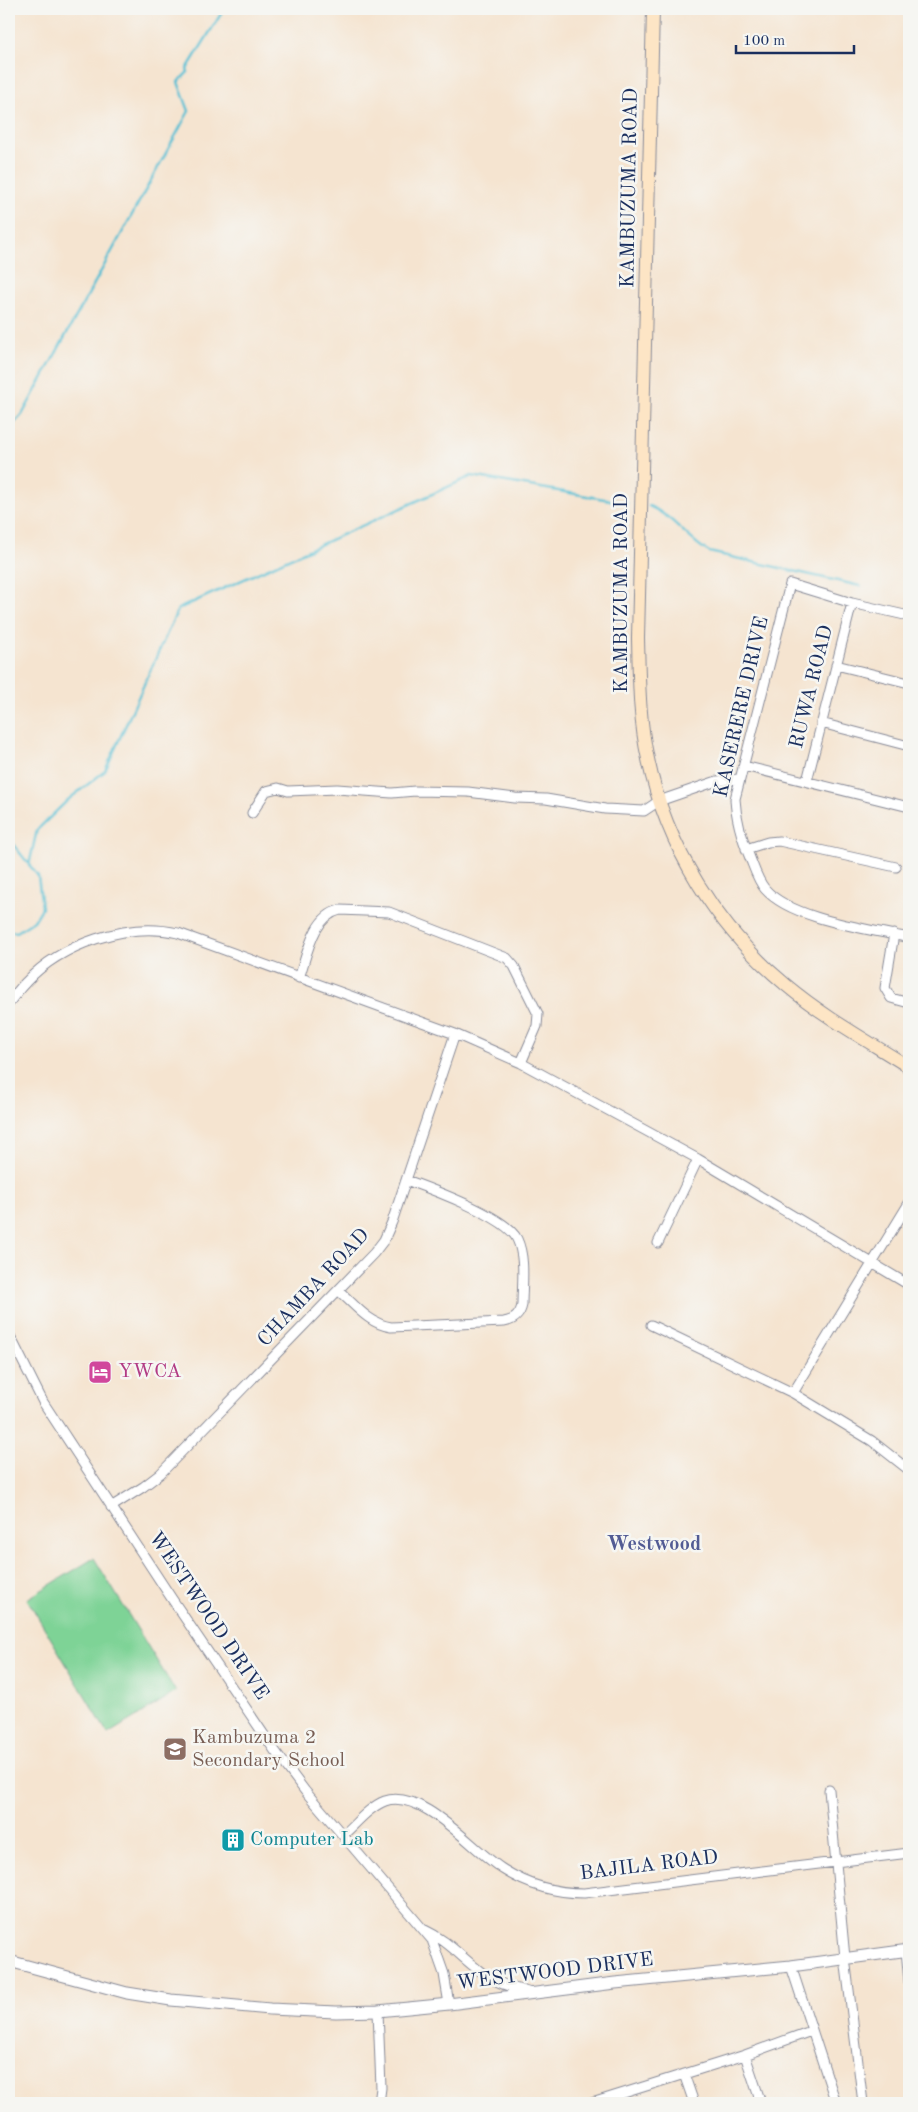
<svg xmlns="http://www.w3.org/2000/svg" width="918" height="2112" font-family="'Old Standard TT',serif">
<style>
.green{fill:#7ed396;stroke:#4c817a}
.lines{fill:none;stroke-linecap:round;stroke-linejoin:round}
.stream{stroke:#58c0d4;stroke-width:2.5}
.minor-casing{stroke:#888a97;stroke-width:11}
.tertiary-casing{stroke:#888a97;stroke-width:13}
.secondary-casing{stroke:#888a97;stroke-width:14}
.minor{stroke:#fff;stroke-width:9}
.tertiary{stroke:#fff;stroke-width:11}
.secondary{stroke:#fde5c5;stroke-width:12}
.labels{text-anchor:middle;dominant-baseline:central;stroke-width:5;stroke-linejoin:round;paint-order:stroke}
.street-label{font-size:20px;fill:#1b2f5e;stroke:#f6f6f2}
.hotel-label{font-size:20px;fill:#b23c85;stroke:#f6f6f2;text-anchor:start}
.education-label{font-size:20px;fill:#785e54;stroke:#f6f6f2;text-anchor:start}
.culture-label{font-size:20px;fill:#0d838f;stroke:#f6f6f2;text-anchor:start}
.neighbourhood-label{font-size:21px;font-weight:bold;fill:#525b94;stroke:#f6f6f2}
</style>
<rect width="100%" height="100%" fill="#f6f6f2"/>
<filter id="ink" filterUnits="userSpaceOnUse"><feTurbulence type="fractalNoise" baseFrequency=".02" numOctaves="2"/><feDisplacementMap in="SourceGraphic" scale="10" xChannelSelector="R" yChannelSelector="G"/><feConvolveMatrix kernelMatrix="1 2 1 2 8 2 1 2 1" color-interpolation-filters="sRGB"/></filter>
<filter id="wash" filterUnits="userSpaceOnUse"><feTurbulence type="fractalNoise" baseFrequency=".0096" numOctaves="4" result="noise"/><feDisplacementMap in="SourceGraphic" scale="20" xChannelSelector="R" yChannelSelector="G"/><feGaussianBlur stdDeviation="1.12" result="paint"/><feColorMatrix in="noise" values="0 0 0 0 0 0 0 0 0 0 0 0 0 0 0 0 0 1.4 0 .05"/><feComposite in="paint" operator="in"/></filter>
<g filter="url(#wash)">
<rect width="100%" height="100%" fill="#f5e4d0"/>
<!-- green -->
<path class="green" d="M94 1558 176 1692 108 1734 27 1599Z"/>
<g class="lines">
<!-- stream -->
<path class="stream" d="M9 429 22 415 189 111 178 82 188 72 187 69 224 9
M649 506C673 516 687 539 709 552L860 586
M9 839 38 876 42 908 34 921 17 932 9 931
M29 865 37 830 69 799 105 771 178 609 472 476 627 503"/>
</g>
</g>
<g filter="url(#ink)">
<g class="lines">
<!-- minor casing -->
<g class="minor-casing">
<path id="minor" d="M909 616 852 603 790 584 735 799C736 820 742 839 750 858 754 868 758 881 765 889 792 920 870 929 909 938
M836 665 909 683
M821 723 909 746
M744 766 909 807
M807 781 852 603
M252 813 266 791 278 788 288 791 337 789 392 793 415 791 468 792 515 798 546 799 605 809 644 811 659 801 717 781 739 779
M746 849 768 842 779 841 896 867
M894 934 885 988 891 998 909 1003
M299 978C307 955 313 916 340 910L389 912 507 958 514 966 538 1014 537 1026 521 1063
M9 1003C14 996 20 988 26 982 61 944 128 921 178 933L455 1034 521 1063 698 1159 909 1285
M658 1243 698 1159
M339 1291C355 1305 369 1324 391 1327L504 1322C515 1320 520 1315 522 1305 522 1285 526 1258 517 1239 507 1217 431 1189 406 1180
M651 1325 793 1393 872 1441 909 1470
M9 1334 43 1402 172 1599 275 1751 305 1791 432 1940 444 1974 449 2004
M793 1393 909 1203
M111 1507 143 1487 160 1474 374 1253 384 1240 392 1222 455 1034
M829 1790 845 1958 863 2103
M343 1835C355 1825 369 1807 385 1801 423 1788 474 1852 504 1870 528 1885 556 1893 584 1893L909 1853
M425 1930C447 1940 462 1958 481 1972 495 1983 514 1988 531 1993
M906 1950 909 1982
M791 1966 836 2103
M378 2011 381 2088 379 2103
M745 2055 761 2103
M684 2074 694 2103
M592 2103 745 2055 811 2031"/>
</g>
<!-- tertiary casing -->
<g class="tertiary-casing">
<path id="tertiary" d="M9 1961 127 1993 171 2000 270 2009 336 2012 378 2011 449 2004 615 1983 791 1966 909 1950"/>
</g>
<!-- secondary casing -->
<g class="secondary-casing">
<path id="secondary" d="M653 9 638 638C639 679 639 720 648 759 666 847 718 929 786 985 824 1017 868 1041 909 1067"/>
</g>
<!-- minor -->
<use href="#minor" class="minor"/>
<!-- tertiary -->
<use href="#tertiary" class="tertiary"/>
<!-- secondary -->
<use href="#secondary" class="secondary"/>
</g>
</g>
<!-- icons -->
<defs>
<g id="hotel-square" transform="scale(1.25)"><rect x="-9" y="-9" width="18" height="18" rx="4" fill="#d1479c" stroke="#f6f6f2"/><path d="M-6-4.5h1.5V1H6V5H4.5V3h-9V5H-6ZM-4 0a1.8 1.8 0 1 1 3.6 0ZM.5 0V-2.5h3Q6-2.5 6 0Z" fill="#fff"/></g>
<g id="school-square" transform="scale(1.25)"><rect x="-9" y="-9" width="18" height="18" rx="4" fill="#8d6e63" stroke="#f6f6f2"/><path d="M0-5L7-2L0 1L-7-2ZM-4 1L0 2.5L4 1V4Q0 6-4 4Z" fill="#fff"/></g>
<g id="building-square" transform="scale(1.25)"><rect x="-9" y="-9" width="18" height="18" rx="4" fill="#0f9aa8" stroke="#f6f6f2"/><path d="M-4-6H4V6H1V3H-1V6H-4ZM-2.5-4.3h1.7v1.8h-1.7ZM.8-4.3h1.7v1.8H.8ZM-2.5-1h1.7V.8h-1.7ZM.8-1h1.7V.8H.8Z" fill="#fff"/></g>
</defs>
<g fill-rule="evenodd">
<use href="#hotel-square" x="100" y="1372"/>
<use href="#school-square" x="175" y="1749"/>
<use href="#building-square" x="233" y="1840"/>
</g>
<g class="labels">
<!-- street labels -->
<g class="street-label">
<text transform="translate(630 188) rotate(-89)">KAMBUZUMA ROAD</text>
<text transform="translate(622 593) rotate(-90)">KAMBUZUMA ROAD</text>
<text transform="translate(812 687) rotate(-76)">RUWA ROAD</text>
<text transform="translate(742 707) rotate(-77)">KASERERE DRIVE</text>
<text transform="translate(314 1288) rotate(-47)">CHAMBA ROAD</text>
<text transform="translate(208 1616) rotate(56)">WESTWOOD DRIVE</text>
<text transform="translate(649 1866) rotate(-7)">BAJILA ROAD</text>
<text transform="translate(555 1972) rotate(-7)">WESTWOOD DRIVE</text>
</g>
<!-- hotel labels -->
<g class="hotel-label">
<text x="118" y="1372">YWCA</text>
</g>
<!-- education labels -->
<g class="education-label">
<text x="192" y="1738">Kambuzuma 2<tspan x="192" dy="23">Secondary School</tspan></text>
</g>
<!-- culture labels -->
<g class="culture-label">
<text x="250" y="1840">Computer Lab</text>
</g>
<!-- neighbourhood labels -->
<g class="neighbourhood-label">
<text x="654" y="1544">Westwood</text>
</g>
</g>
<!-- margin -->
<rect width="918" height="2112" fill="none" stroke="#f6f6f2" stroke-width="30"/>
<!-- scale -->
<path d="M736 45v8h118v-8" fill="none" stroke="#1b2f5e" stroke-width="2.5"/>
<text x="743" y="45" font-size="15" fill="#1b2f5e" stroke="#f6f6f2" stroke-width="4" paint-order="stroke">100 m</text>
</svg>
